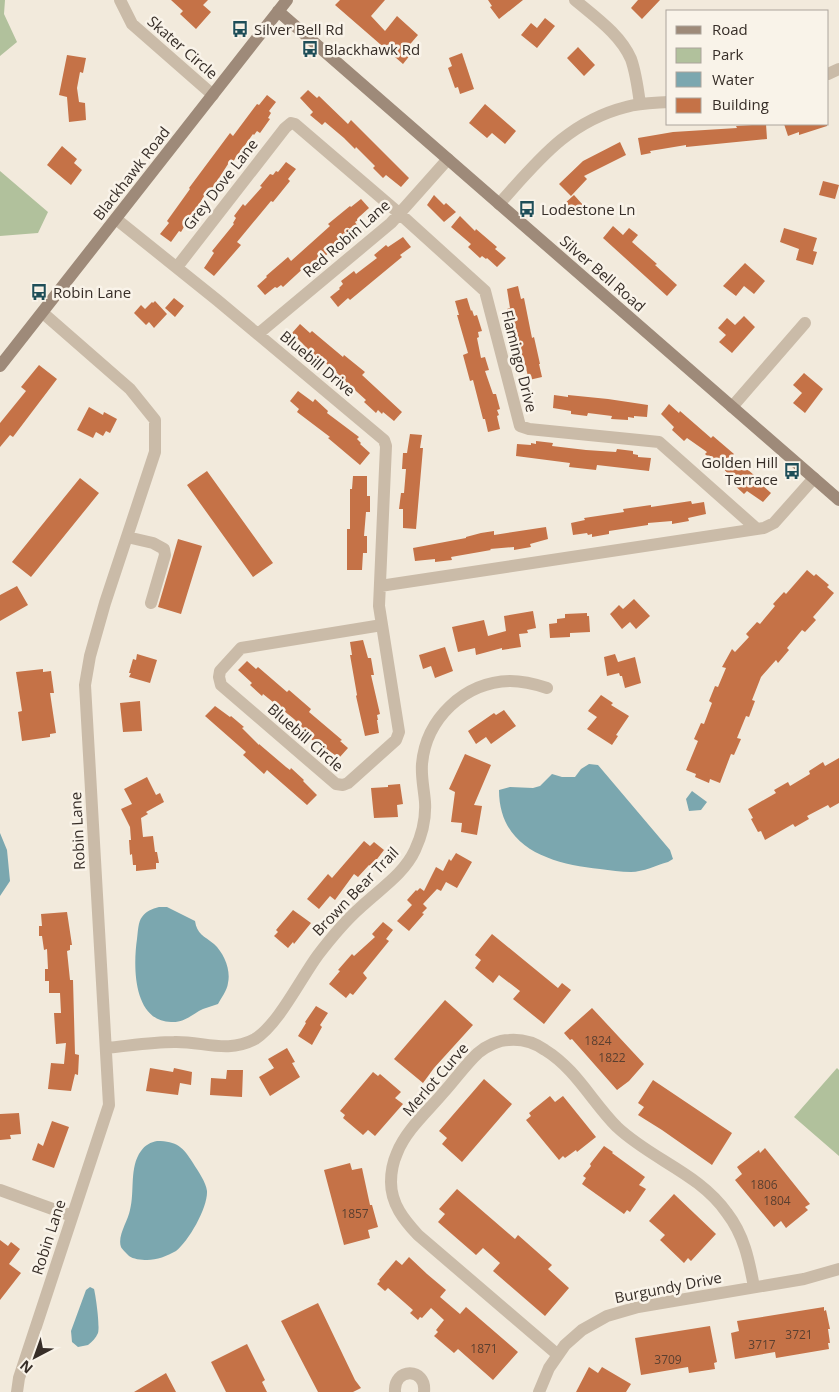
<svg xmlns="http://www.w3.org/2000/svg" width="839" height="1392" font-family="'Open Sans',sans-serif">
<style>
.green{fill:#b1c19c}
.water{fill:#7ba7af}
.building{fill:#c57247}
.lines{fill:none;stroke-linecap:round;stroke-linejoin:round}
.street{stroke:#cabba8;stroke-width:12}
.secondary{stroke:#9e8a79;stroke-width:12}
.labels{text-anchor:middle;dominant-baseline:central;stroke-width:5;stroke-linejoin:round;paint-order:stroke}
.number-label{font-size:12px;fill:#5a3f30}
.poi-label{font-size:15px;fill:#372e28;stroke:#f9f3e9;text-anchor:start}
.street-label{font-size:15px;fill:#372e28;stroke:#f9f3e9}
</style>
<rect width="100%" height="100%" fill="#f2eadc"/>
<!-- green -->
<path class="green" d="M0 0H5L4 14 17 42 0 56Z
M0 171 48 212 38 233 0 236Z
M837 1068 839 1070V1156L794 1117Z"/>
<!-- water -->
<path class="water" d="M589 764 598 765 670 850 673 859 668 862C657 865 643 872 631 872 621 872 610 870 600 869 552 864 499 849 499 790L510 787 533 788 540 786 552 774 562 777H575L581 769Z
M692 791 707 802 701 810 689 811 686 799Z
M0 833 7 850 10 881 0 896Z
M159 907H167L195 921C197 934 204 936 214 944 224 953 231 970 228 983 227 991 221 998 218 1004 213 1006 208 1007 203 1009 192 1014 185 1023 171 1022 133 1021 133 966 137 939 138 932 138 922 142 917 146 911 152 909 159 907Z
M157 1141C177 1141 183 1147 193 1163 198 1171 206 1182 207 1191 208 1207 189 1241 176 1251 167 1256 157 1260 147 1260 141 1260 133 1259 129 1256 127 1254 122 1249 121 1247 117 1236 128 1221 130 1210 135 1192 129 1167 141 1151 145 1145 151 1142 157 1141Z
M90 1287 94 1289C96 1297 100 1326 98 1333 96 1338 92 1342 88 1345L78 1347 72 1342 71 1331 86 1290Z"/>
<!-- building -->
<path class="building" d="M171 0H208L203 5 211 12 196 29 180 14 183 11Z
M340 0H385L371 16 385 31 397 16 418 35 406 49 411 54 403 64 335 5Z
M488 0H523L499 19 490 7 492 6Z
M638 0H660L642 19 631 8Z
M545 18 555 26 537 48 521 35 531 23 537 28Z
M578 47 595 65 584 76 567 58Z
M462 53 474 89 460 94 458 87 455 88 448 68 452 66 449 58Z
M67 55 86 58 83 73 80 72 77 88 79 102 85 103 86 120 69 122 67 97 59 95Z
M308 90 317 98 319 96 348 124 351 120 409 178 401 187 386 175 383 178 373 168 375 166 356 147 355 149 344 138 325 122 322 125 310 115 313 112 300 98Z
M267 95 276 102 269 111 271 113 268 118 270 119 260 133 257 131 254 135 253 134 232 163 230 161 208 195 206 193 193 214 196 216 186 229 184 227 181 232 179 231 171 242 160 234 169 223 167 221 190 189 189 188 230 133 233 136 257 104 259 105Z
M485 104 516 131 505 144 492 133 487 138 469 123Z
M766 124 767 139 686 147V145L650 151 651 153 641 155 638 138 673 132 737 128 736 126Z
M784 124H827V126L799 135V132L788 136Z
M620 142 626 155 584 176 587 179 571 196 559 184 583 161Z
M62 146 77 159 74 163 82 170 71 185 47 165Z
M286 162 296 169 288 179 290 181 273 202 271 201 237 242 241 245 214 276 204 268 214 253 212 251 234 224 233 223 236 218 234 216 243 204 245 206 262 187 260 186 270 174 273 175 276 171 278 172Z
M823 181 839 185 835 199 819 195Z
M434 195 444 205 446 203 456 212 444 222 427 205Z
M574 195 583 205 573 215 563 205Z
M361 199 369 208 359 217 360 219 355 222 357 225 345 235 344 233 327 251 329 253 315 263 314 261 309 265 308 264 283 287 281 285 277 288 275 287 265 295 257 286 267 277 266 276 288 257 291 261 330 226 328 224 350 206 351 207Z
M460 216 475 231 476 229 497 247 495 249 506 258 497 267 487 258 486 259 482 256 480 258 468 247 471 244 451 227Z
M613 226 623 235 629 228 638 235 632 242 657 264 655 265 677 285 667 296 603 238Z
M784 228 817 238 813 251 817 252 813 265 796 260 799 249 780 242Z
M403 237 411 247 400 255 402 257 350 300 348 298 338 307 330 297 340 289 339 288 343 284 341 281 354 271 356 274 377 258 374 255 386 245 388 247Z
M745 263 765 281 754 294 744 286 736 296 723 286Z
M518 286 521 299 524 298 532 338 534 337 540 364H539L542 377 529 380 526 368H525L523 363H520L517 347 519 346 518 341H519L514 323 510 324 507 309 510 308 507 289Z
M174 298 184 306 175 317 165 308Z
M467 298 471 311 472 310 474 316 477 315 482 331 478 332 479 337 477 338 481 358 485 357 489 370 485 371 493 394H496L500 409 497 410 499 415 497 416 500 429 488 432 485 419H483L473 380 470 381 463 355 468 353 457 315H459L455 301Z
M155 301 167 314 154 328 149 322 146 325 134 313 141 305 145 309 152 302 153 303Z
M744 316 755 327 732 353 719 342 726 335 718 328 727 318 735 325Z
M300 324 310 333 312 331 343 357 344 355 365 372 362 375 402 412 394 421 383 412 382 414 378 410 376 413 364 402 366 400 336 373 337 372 318 357 316 360 303 349 305 346 292 333Z
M39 365 57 379 13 437 10 435 0 447V423L26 391 21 387Z
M804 373 823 389 805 413 793 403 802 393 793 385Z
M298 391 313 402 315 399 328 411 327 413 359 437 357 439 361 443 360 444 370 453 360 465 328 438 330 437 297 412 299 409 290 401Z
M554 395 568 397V395L608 399 648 405 647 417 634 416V418L628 417V420L611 419 612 416 588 413 587 416 571 414V411L553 408Z
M669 404 679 413 680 411 711 438 713 436 734 454 732 456 762 482 761 484 771 493 763 502 747 491 744 494 732 483 735 481 718 463 717 465 705 454 707 452 687 438 684 441 672 430 674 427 661 414Z
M89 407 103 415 104 412 117 419 110 433 106 431 103 436 96 432 93 438 77 430Z
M410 434 422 435 420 448H423L416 529 403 528V509H399L401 493H404L406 469H402L403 453H407Z
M536 441 553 443 552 446 586 450 616 452 617 449 633 451V454L638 455V457L651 458 649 471 597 465 596 470 569 467 570 463 516 456 517 444 531 445V443L536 444Z
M207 471 273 563 253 577 187 485Z
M353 476H367V496H370V512H366L364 536H367V553H363L362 570H347V529H350V489H352Z
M80 478 99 493 31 577 12 562Z
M691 501 692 504 704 502 706 514 688 518 689 521 672 524V521L648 523V525L609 531V534L592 537V534L588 535 587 533 573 535 571 523 585 520 584 518 624 512 623 509 651 505V507Z
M546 527 548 539 530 544 531 547 514 550V547L490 549 491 550 451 557 452 560 435 562V559L415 561 413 548 466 538V537L481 533 494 531V535Z
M178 539 202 546 181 614 158 607Z
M807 570 814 576 816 574 829 585 827 587 834 593 813 617 816 620 805 632 802 630 787 648 789 650 778 663 776 660 761 677 752 700 755 701 749 717 746 716 737 738 741 739 734 755 731 754 720 783 710 779 709 783 695 777 696 774 686 770 698 741 694 739 701 723 704 724 712 703 709 701 715 686 718 687 726 668 722 667 732 649 735 652 749 637 746 634 757 622 760 624 775 606 773 604 784 592 786 594Z
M17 586 28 605 0 621V595Z
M634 599 650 616 636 629 630 622 622 629 610 614 619 605 623 609Z
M533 611 536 628 527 630 528 633 519 634 521 647 502 650V648L476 655 475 648 458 652 452 627 484 620 488 636 506 631 504 616Z
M587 613V616H589L590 632 570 633V637L550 638 549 624 557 623V619L565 618V614Z
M363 640 368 658H371L374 675H371L380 714 377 715 378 720H377L379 733 365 736 356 696 357 695 350 655H352L350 642Z
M445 647 453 671 435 678 431 666 423 669 419 655Z
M137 654 157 660 150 683 129 677 131 673H129L133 659 136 660Z
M615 654 618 662 635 657 641 683 625 688 622 676H620L619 673 607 676 604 657Z
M247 661 256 669 258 667 287 692 289 690 311 709 309 712 342 740 340 741 348 748 339 758 324 747 322 749 310 738 311 736 294 719 263 694 262 696 250 685 252 683 238 670Z
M43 669V672L51 671 54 693H50L56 733 50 734V737L22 741 18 712 22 711 16 672Z
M601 695 613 703 611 705 629 716 616 735 618 736 612 745 587 729 597 717 588 711Z
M140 701 142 731 123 732 120 703Z
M215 706 230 717 231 716 244 727 242 728 259 745V744L286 767 290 770 291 768 304 780 303 781 317 795 307 805 267 770 264 774 243 755 246 752 205 716Z
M504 710 516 726 491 744 486 737 476 744 468 731 494 713 496 715Z
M465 754 491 765 474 805 482 806 477 835 461 832 462 823 451 822 455 792 449 789Z
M839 758V803L830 808 828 805 807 816 809 819 795 827 793 824 765 840 761 831 758 832 751 819 753 818 748 809 776 793 774 790 788 782 790 786 810 774 809 771 823 762 825 766Z
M147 777 156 795 160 793 164 802 146 812 148 814 141 818 143 837 153 836 155 852H157L159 863H156V869L136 871V865H133L132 854 130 855 129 840H131L130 827 121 809 132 804 124 789Z
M400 784 403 804 397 805 398 817 374 818 371 788 388 787V785Z
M364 841 370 846 374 842 384 850 371 867 369 865 358 877 354 874 335 900 330 896 319 909 307 899 328 874 332 878Z
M456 853 472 862 457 888 446 882 441 891 437 889 423 904 427 908 422 913 424 914 409 931 397 921 412 905 407 900 416 890 417 891 420 888 424 891 436 867 443 871 449 859 451 861Z
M293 910 311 923 294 944 293 942 288 948 274 936 278 932 276 930Z
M67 912 72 945H70V950L67 951 70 980H73L75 1054 79 1055 78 1075 75 1074 71 1091 48 1089 51 1063 64 1064 66 1043 56 1044 54 1013H61L60 993H49V981H45V969H48L47 949 44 950 42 936H39V926H42L41 914Z
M383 922 393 930 386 939 389 941 363 973 367 978 353 995 350 993 346 998 329 984 340 971 338 970 352 954 354 956 375 937 372 934Z
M492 934 558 988 562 983 571 990 544 1024 513 999 520 991 499 975 493 983 475 968 481 960 475 955Z
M445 1000 473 1025 434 1068 423 1083 394 1059Z
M316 1006 328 1013 320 1025 322 1027 312 1045 298 1036 306 1023 305 1022Z
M592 1008 644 1064 629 1081 617 1090 572 1039 570 1040 564 1033Z
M287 1048 295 1062 292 1063 300 1077 270 1096 259 1077 274 1068 268 1059Z
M150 1068 173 1072 174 1068 192 1072 191 1085 180 1083 178 1095 146 1091Z
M227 1070H243L242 1097 210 1095 211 1078 226 1079Z
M373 1072 378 1076 380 1074 401 1092 395 1098 403 1104 375 1136 368 1130 363 1135 343 1118 345 1115 340 1111Z
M484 1079 512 1104 462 1162 442 1144 447 1138 439 1131Z
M653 1080 732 1133 712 1165 662 1130 638 1115 644 1107 638 1103Z
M550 1096 555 1102 563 1096 596 1137 577 1152 576 1150 565 1158 563 1156 559 1160 526 1120 531 1116 529 1113Z
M19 1113 21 1134 10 1135 11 1139 0 1140V1114Z
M52 1121 69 1127 54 1168 32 1160 38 1143 43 1146Z
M604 1146 613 1152 612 1153 645 1177 639 1185 646 1189 630 1212 627 1210 624 1214 582 1184 586 1178 583 1176 591 1166 590 1164Z
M765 1148 810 1204 805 1207 808 1210 786 1228 781 1221 774 1227 735 1180 742 1174 737 1167 759 1150 760 1153Z
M350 1163 352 1170 362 1168 370 1205H372L378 1227 368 1230 370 1238 344 1245 324 1170Z
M457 1189 515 1239 518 1235 552 1265 548 1269 569 1288 545 1316 493 1271 500 1263 483 1248 476 1255 438 1222 445 1214 439 1209Z
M674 1194 716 1234 691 1261 688 1258 684 1263 660 1240 665 1235 649 1221Z
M0 1240 8 1246 11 1242 20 1249 9 1264 21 1273 0 1300Z
M409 1257 427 1274 446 1290 440 1297 460 1314 466 1307 518 1352 493 1380 458 1349 454 1353 434 1336 438 1332 436 1330 444 1320 431 1308 422 1318 420 1317 418 1320 410 1313 413 1310 388 1288 385 1291 377 1284 380 1281 379 1280 396 1260 402 1265Z
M318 1303 355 1380 361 1388 353 1392H318L281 1321Z
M824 1307V1311L826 1310 830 1329H828L830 1343H828L829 1349 776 1358 775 1352 735 1359 731 1333 739 1331 737 1321Z
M710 1326 717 1362 714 1363 715 1369 689 1373 688 1367 641 1375 635 1338Z
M247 1344 265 1380 262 1382 267 1392H226L211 1362Z
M589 1367 598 1373 602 1367 631 1384 626 1392H576Z
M166 1373 176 1392H134Z"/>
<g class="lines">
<!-- street -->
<path class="street" d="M120 0 132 24 213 95
M575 0C595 17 620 34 631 59 636 73 638 89 640 104
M828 74 839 69
M499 204C537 162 567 122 626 107 639 103 654 103 668 102
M116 219 217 300 384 440 386 446 379 606 399 732 396 740 348 783 343 785 336 784 221 685 219 677 220 671 241 648 382 625
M177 267 285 128 291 123 295 124 400 214 485 291 520 426 529 429 659 442 757 529
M258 334 391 223 448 159
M732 407 805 323
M127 537 153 543 164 549 165 555 151 603
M380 586 764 528 774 523 814 478
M106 1048C128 1046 151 1042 174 1042 202 1041 228 1054 255 1039 278 1025 301 978 318 955 331 938 345 921 361 907 380 889 404 874 415 850 422 835 426 818 425 802 424 789 421 777 422 764 426 719 464 682 510 681 522 681 535 684 547 688
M0 1190 72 1216
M558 1355 418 1235C404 1220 391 1204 391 1182 391 1172 393 1162 397 1153 406 1130 428 1111 443 1093 455 1080 465 1065 478 1053 486 1046 499 1040 509 1040 522 1039 535 1043 545 1050 576 1069 592 1102 617 1127 652 1160 699 1173 727 1213 744 1235 749 1260 754 1287
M17 1392 19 1378 109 1105 85 685 90 656 105 603 155 452V420L130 389 43 313
M395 1392C393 1367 427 1367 424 1392
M539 1392 549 1368 565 1345 582 1330 607 1316 638 1307 804 1279 839 1269"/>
<!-- secondary -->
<path class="secondary" d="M278 11 839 500
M0 366 287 0"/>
</g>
<!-- icons -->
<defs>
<g id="bus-bare" transform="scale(1.35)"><path d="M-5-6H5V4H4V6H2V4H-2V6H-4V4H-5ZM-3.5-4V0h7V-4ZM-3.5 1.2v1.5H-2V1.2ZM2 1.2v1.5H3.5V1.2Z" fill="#1e4e58" stroke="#f9f3e9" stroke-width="2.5" paint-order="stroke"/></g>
</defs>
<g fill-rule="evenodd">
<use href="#bus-bare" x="240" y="29"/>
<use href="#bus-bare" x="310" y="49"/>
<use href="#bus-bare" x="527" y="209"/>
<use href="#bus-bare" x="39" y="292"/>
<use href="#bus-bare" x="792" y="471"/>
</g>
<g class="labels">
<!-- number labels -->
<g class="number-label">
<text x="598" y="1040">1824</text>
<text x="612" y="1057">1822</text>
<text x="764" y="1184">1806</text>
<text x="777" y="1200">1804</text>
<text x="355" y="1213">1857</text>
<text x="799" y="1334">3721</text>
<text x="762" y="1344">3717</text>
<text x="484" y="1348">1871</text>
<text x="668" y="1359">3709</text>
</g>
<!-- poi labels -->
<g class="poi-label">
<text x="254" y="29">Silver Bell Rd</text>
<text x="324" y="49">Blackhawk Rd</text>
<text x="541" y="209">Lodestone Ln</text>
<text x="53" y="292">Robin Lane</text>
<text x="778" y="462" text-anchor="end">Golden Hill<tspan x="778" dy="17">Terrace</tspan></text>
</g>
<!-- street labels -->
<g class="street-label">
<text transform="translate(183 47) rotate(41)">Skater Circle</text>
<text transform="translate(131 173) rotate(-52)">Blackhawk Road</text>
<text transform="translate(220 184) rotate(-52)">Grey Dove Lane</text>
<text transform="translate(346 238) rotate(-41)">Red Robin Lane</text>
<text transform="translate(603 273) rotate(41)">Silver Bell Road</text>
<text transform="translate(520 361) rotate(76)">Flamingo Drive</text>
<text transform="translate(318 363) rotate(40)">Bluebill Drive</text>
<text transform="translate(306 737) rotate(41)">Bluebill Circle</text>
<text transform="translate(77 831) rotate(-93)">Robin Lane</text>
<text transform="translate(355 891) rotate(-46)">Brown Bear Trail</text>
<text transform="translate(435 1079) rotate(-49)">Merlot Curve</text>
<text transform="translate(48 1237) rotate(-72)">Robin Lane</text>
<text transform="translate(668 1287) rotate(-11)">Burgundy Drive</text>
</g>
</g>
<!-- legend -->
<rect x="666" y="10" width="162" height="115" fill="#f9f3e9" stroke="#aba49c"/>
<rect x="676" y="26" width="25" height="8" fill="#9e8a79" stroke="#aba49c"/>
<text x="712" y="35" font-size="15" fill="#372e28">Road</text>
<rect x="676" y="48" width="25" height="15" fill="#b1c19c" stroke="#aba49c"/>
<text x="712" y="60" font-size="15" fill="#372e28">Park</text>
<rect x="676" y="72" width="25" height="15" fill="#7ba7af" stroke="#aba49c"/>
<text x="712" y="85" font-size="15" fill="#372e28">Water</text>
<rect x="676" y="98" width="25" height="15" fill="#c57247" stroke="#aba49c"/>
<text x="712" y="110" font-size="15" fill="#372e28">Building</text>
<!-- north arrow -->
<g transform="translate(35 1357) rotate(221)" stroke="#f9f3e9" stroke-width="4" paint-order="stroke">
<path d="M0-4L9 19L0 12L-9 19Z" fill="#372e28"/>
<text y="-8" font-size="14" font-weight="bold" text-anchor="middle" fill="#372e28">N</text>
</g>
</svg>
